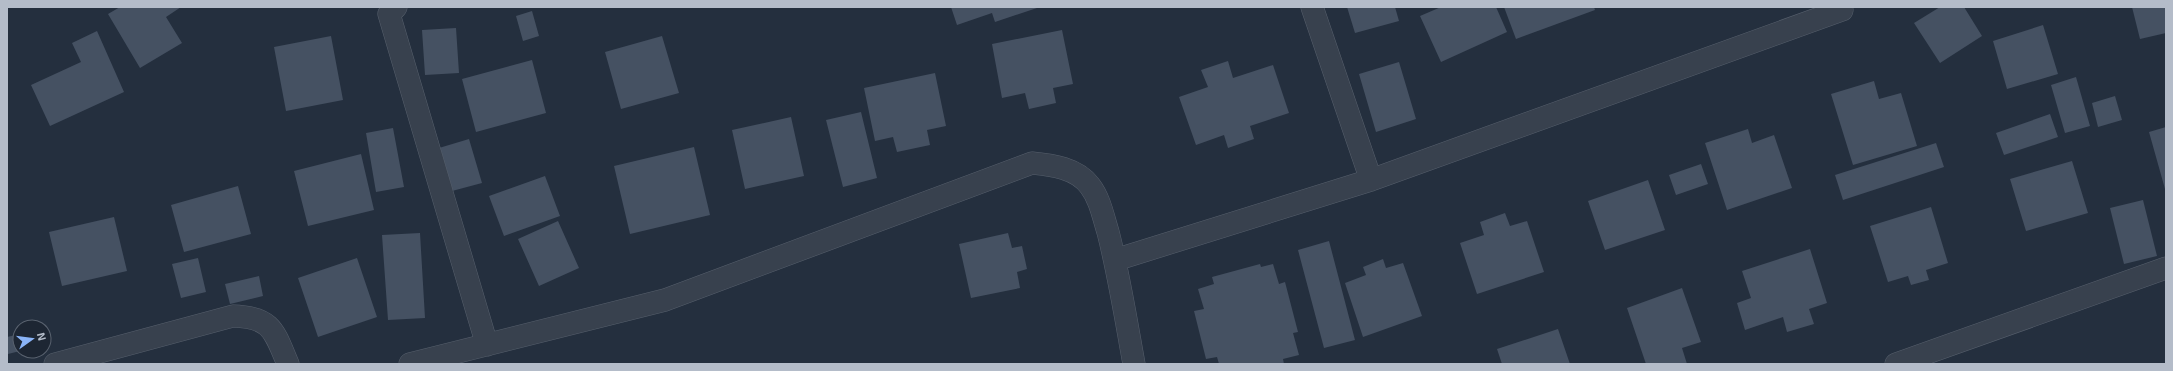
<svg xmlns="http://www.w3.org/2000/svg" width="2173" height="371" font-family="'Exo 2',sans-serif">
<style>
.building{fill:#455162}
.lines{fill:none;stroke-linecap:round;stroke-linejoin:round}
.minor-casing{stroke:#565f6c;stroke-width:23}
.minor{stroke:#38414e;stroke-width:22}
</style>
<rect width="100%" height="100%" fill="#242f3e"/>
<!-- building -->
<path class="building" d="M120 7H181L166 17 182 43 140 68 108 14Z
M951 7H1040L995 22 992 13 957 25Z
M1347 7H1395L1399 21 1355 33Z
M1441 7H1496L1507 32 1441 62 1420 16Z
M1504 7H1594L1595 10 1516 39Z
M1940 7H1964L1982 36 1940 63 1914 23Z
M2132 7H2166V33L2140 39Z
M532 11 539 36 523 41 516 16Z
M2043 25 2058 74 2007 89 1993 41Z
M456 28 459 73 425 75 422 30Z
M1062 30 1073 84 1053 88 1056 103 1029 109 1025 93 1002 98 992 44Z
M97 31 124 92 50 126 31 85 81 62 72 43Z
M331 36 343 100 286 111 274 47Z
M662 36 679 93 621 109 605 52Z
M532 60 546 113 476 132 462 79Z
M1228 61 1233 78 1273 65 1289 113 1250 126 1254 139 1228 148 1224 135 1196 145 1179 97 1208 87 1201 70Z
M1399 62 1416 119 1376 132 1359 74Z
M935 73 946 126 927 130 930 145 897 152 893 137 875 141 864 88Z
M2076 77 2090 126 2065 133 2051 85Z
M1874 81 1879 99 1901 93 1917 146 1853 165 1831 94Z
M2115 96 2122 120 2098 127 2092 103Z
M861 112 877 178 843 187 826 120Z
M2050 114 2058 137 2004 155 1996 133Z
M791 117 804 176 745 189 732 130Z
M2166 127V189H2165L2149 132Z
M393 128 404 187 376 192 366 133Z
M1748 129 1752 143 1774 135 1792 188 1727 210 1705 143Z
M469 139 482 183 452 191 439 148Z
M1936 143 1944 167 1843 200 1835 175Z
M694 147 710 215 630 234 614 166Z
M361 154 374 210 308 226 294 171Z
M2072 161 2088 213 2026 231 2010 179Z
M1701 164 1708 184 1676 195 1669 175Z
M545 176 560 216 504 236 489 196Z
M1648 180 1665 230 1605 250 1588 201Z
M238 186 251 234 184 252 171 205Z
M2143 200 2157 256 2124 264 2110 208Z
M1931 207 1948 263 1926 270 1929 280 1911 285 1908 276 1888 282 1870 226Z
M1505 213 1510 226 1527 221 1544 272 1477 294 1460 243 1484 235 1480 222Z
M114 217 127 271 62 286 49 232Z
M558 221 579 268 539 286 518 239Z
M420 233 425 318 388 320 382 235Z
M1008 233 1012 248 1022 246 1027 269 1017 272 1020 288 971 298 959 244Z
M1329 241 1355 340 1324 348 1298 250Z
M1810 249 1827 303 1809 309 1814 324 1787 332 1783 317 1745 330 1737 303 1751 298 1742 271Z
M198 258 206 292 181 298 172 264Z
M357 258 377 317 318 337 298 278Z
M1383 259 1386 268 1403 263 1422 316 1363 337 1345 283 1366 275 1363 267Z
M1260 264 1261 267 1273 264 1279 284 1285 282 1298 332 1293 333 1299 355 1283 359 1284 364H1219L1217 357 1206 359 1194 311 1204 309 1198 289 1214 284 1212 277Z
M259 276 263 296 230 304 225 284Z
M1682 288 1701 342 1682 348 1687 364H1646L1627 308Z
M1558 329 1570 364H1502L1497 349Z
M20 334V351L8 354 7 337Z"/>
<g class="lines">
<!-- minor casing -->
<g class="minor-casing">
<path id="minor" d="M396 7 389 14 487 345
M1312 7 1371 180
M1115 260 1371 180 1842 10
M55 364 233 316C272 317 274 331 288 364
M410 364 665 300 1032 163C1052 165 1077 168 1090 186 1100 199 1103 216 1108 232 1119 275 1126 320 1134 364
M1896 364 2166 268"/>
</g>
<!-- minor -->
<use href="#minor" class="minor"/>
</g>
<!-- border -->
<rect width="2173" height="371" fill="none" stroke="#b4bcc9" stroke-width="16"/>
<!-- north arrow -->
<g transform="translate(32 339) rotate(76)"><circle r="19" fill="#1d2633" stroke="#59626f"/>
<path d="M0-3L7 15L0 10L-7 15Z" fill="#8ab4f8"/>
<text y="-6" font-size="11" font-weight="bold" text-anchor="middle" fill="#b4bcc9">N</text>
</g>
</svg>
